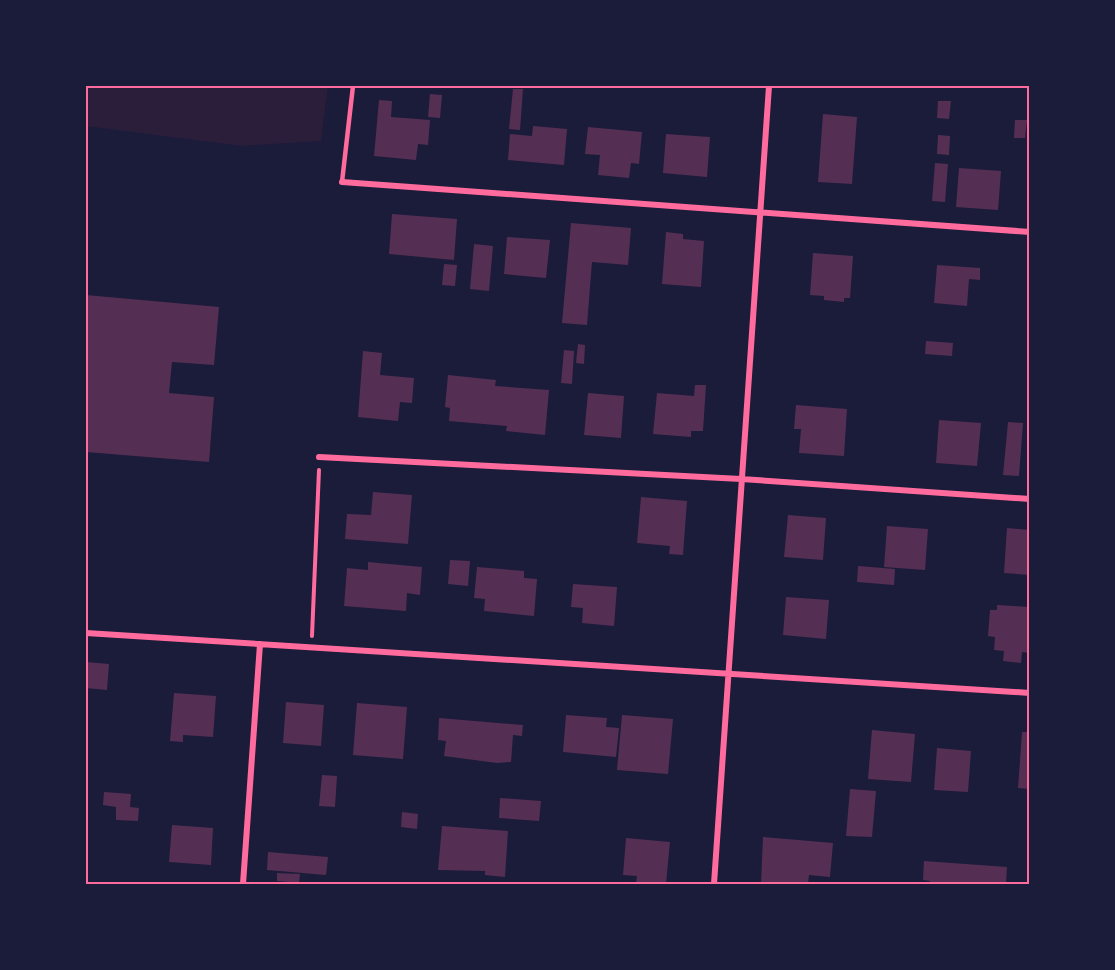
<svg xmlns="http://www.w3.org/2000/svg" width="1115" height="970" font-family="'Fira Sans',sans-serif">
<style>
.green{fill:#2a1e3b}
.building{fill:#542f53}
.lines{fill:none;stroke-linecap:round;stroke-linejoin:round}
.path{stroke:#ff6b9d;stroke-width:4}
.service{stroke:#ff6b9d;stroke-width:4.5}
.minor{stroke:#ff6b9d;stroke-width:6}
.neatline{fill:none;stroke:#ff6b9d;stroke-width:2}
</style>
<rect width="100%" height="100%" fill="#1b1b3a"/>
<!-- green -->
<path class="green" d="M86 86H328L321 141 242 146 86 126Z"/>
<!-- building -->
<path class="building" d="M513 89H523L520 130 509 129Z
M430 94 442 95 440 118 428 117Z
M379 100 392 101 391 117 430 120 428 145 418 144 416 160 374 156Z
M938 101H951L949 119 937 118Z
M823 114 857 117 852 184 818 182Z
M1015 120H1027L1025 138H1014Z
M533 126 567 129 564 165 508 160 510 134 532 136Z
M588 127 642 132 639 164 631 163 629 178 598 175 600 155 585 154Z
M666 134 710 137 707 177 663 173Z
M938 135 950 136 949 155 937 154Z
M935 163 948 164 945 202 932 201Z
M959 168 1001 171 998 210 956 207Z
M392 214 457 219 454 260 389 254Z
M571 223 631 228 628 265 592 262 587 325 562 323Z
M666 232 683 234V239L704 241 701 287 662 284Z
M507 237 550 240 546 278 504 274Z
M474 244 493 246 489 291 470 289Z
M813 253 853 256 850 298H844V302L824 300V296L810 295Z
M444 264 457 265 455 286 442 285Z
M937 265 980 268V280L969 279 967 306 934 303Z
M86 295 219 307 214 365 172 362 169 393 214 397 209 462 86 452Z
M926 341 953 343 952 356 925 354Z
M578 344 585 345 584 364 576 363Z
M564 350 574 351 572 384 561 383Z
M363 351 382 353 380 375 414 378 412 403 400 402 398 421 358 417Z
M448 375 496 380 495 386 549 390 545 435 506 431 507 426 449 421 450 408 445 407Z
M695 385H706L703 431H691V437L653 434 657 393 694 396Z
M588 393 624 396 621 438 584 435Z
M796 405 847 409 844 456 799 453 801 429H794Z
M939 420 981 423 977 466 936 463Z
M1008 422 1023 423 1019 476 1003 475Z
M373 492 412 495 408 544 345 539 347 514 371 515Z
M641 497 687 501 683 555 669 554 670 546 637 543Z
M788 515 826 518 823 560 784 557Z
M887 526 928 529 925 570 884 567Z
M1007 528 1030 530V575L1004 573Z
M450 560 470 561 468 586 448 584Z
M368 562 422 567 420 595 407 593 406 611 344 606 347 568 368 570Z
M858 566 895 569 894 585 857 582Z
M477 567 524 571V578L537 579 534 616 484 611 485 599 474 598Z
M573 584 617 587 614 626 582 623 583 608 571 607Z
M786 597 829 600 826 639 783 635Z
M997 605 1030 607V653L1022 652 1021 663 1003 661 1004 651 994 650 995 637 988 636 990 610H997Z
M86 662 109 664 107 690 86 688Z
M174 693 216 696 213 737 183 735V742L170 741Z
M286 702 324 705 321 746 283 743Z
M357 703 407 707 403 759 353 755Z
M566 715 607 718 606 727 619 728 616 757 563 752Z
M622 715 673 719 668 774 617 770Z
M439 718 523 725 522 736 513 735 511 762 497 763 444 756 446 741 438 740Z
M872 730 915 734 911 782 868 779Z
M1022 732H1030V789L1018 788Z
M937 748 971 751 968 792 934 790Z
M322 775 337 776 335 807 319 806Z
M850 789 876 791 872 837 846 836Z
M104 792 131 794 130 807 139 808 138 821 116 820V807L103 805Z
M500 798 541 801 539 821 499 818Z
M402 812 418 814 417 829 401 827Z
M172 825 213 828 211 865 169 862Z
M442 826 508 831 505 877 485 875V871L438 870Z
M763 837 833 843 830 877 809 875 808 884H761Z
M626 838 670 842 666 884H636L637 876 623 875Z
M268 852 328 857 326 875 267 870Z
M924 861 1007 867 1006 884H930V881L923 880Z
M277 873 300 874 299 883 277 881Z"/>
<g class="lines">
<!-- path -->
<path class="path" d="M312 636 319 470"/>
<!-- service -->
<path class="service" d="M342 182 353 86"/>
<!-- minor -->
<path class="minor" d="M342 182 1030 232
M319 457 741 479 1030 499
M86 633 1030 693
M243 884 260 644
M714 884 769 86"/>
</g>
<!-- border -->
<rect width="1115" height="970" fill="none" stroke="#1b1b3a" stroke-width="174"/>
<rect x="87" y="87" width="941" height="796" class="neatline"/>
</svg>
